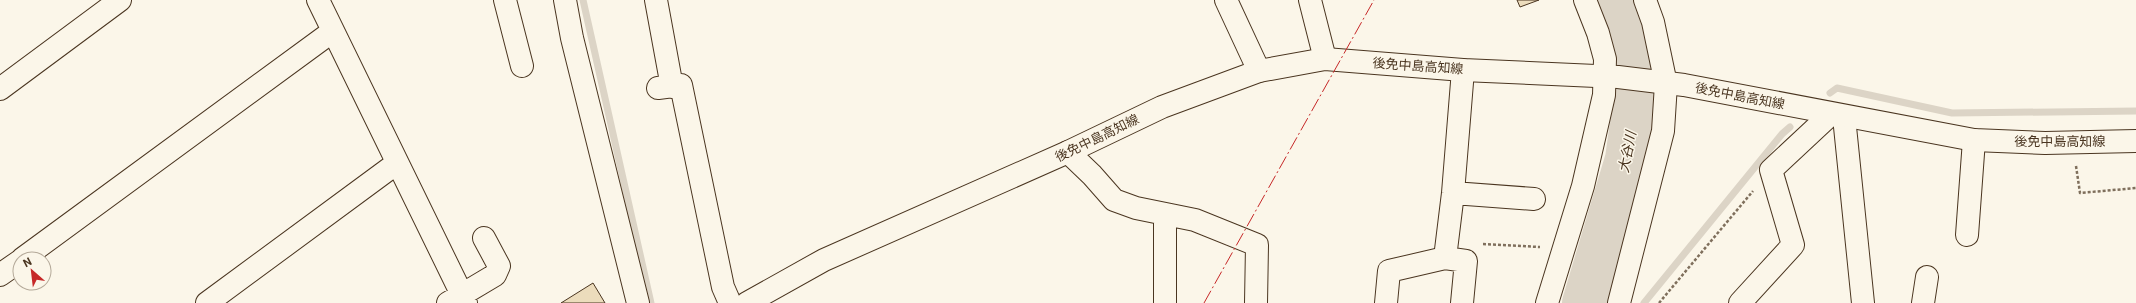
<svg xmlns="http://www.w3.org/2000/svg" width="2136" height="303" font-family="Roboto,'Noto Sans JP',sans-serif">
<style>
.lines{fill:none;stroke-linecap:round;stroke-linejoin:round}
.stream{stroke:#dcd4c6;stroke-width:7}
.river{stroke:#dcd4c6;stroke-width:44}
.building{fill:#ecdcbc;stroke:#4a3520}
.minor-casing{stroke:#4a3520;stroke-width:24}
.major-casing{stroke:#4a3520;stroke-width:24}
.path{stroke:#7f6f5c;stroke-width:2.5;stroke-dasharray:3 2;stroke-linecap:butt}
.minor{stroke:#fbf6e9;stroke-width:22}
.major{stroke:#fbf6e9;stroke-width:22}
.power{stroke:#c62828;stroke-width:1;stroke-dasharray:14 3 2 3;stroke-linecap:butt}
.labels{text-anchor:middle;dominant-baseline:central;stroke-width:3;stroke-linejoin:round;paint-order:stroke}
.street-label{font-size:13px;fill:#4a3520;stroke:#fbf6e9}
.water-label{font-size:14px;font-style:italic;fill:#4a3520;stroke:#fbf6e9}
</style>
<rect width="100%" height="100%" fill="#fbf6e9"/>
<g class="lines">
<!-- stream -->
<path class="stream" d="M583 0 651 303
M1830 93 1837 88 1952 113 2136 111
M1644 303 1782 134 1790 127"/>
<!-- river -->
<path class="river" d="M1584 303 1627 159 1640 65 1628 30 1615 0"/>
</g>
<!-- building -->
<path class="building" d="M1517 0H1539L1520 7Z
M593 283 605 303H561Z"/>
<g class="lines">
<!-- minor casing -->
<g class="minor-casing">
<path id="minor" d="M318 0 466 303
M505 0 522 66
M565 0 572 38 638 303
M656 0 672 87
M1226 0 1259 71
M1310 0 1325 59
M658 88 681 85 723 287 730 303
M0 89 120 0
M1844 117 1863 303
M1068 152 1092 175 1114 200 1136 208 1195 220 1257 245 1256 303
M1453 193 1534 199
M1165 214V303
M1967 235 1974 140
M1445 258 1466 261 1462 303
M22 259 333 31
M0 275 20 261
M207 303 397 163
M448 303 495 275 499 266 484 238
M1386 303 1389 271 1445 258 1453 193 1463 70
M1547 303 1583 186 1604 95 1605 59 1598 33 1585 0
M1619 303 1663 131 1666 84 1653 22 1645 0
M1740 303 1793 245 1771 170 1831 114
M1923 303 1927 277"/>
</g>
<!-- major casing -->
<g class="major-casing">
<path id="major" d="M747 303 824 260 1068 152 1162 107 1259 71 1325 59 1463 70 1618 77 1684 85 1974 140 2045 143 2136 141"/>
</g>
<!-- path -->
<path class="path" d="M2076 166 2080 193 2136 188
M1483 244 1540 247
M1659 303 1753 191"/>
<!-- minor -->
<use href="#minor" class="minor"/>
<!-- major -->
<use href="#major" class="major"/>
<!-- power -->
<path class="power" d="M1204 303 1374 0"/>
</g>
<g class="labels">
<!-- street labels -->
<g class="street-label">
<text transform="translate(1418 66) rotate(4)">後免中島高知線</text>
<text transform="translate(1740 96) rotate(11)">後免中島高知線</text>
<text transform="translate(1097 138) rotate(-26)">後免中島高知線</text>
<text x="2060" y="141">後免中島高知線</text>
</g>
<!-- water labels -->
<g class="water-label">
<text transform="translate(1627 152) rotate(-79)">大谷川</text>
</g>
</g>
<!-- north arrow -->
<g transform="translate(32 271) rotate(332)"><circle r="19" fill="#fbf6e9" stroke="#b4a999"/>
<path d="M0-3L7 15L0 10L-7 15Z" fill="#c62828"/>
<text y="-6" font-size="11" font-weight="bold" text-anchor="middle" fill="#4a3520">N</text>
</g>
</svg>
